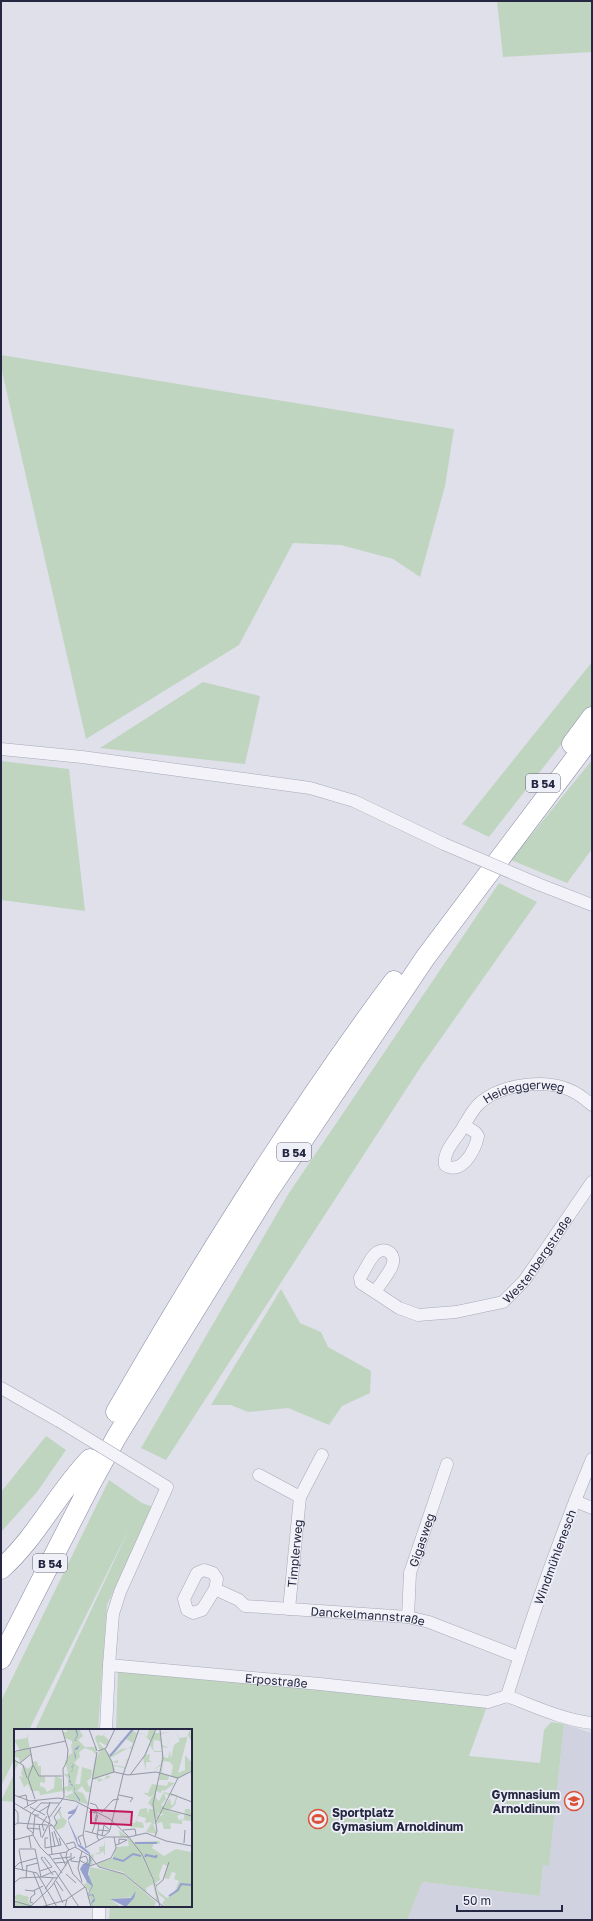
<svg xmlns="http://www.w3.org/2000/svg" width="593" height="1921" font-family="'Golos Text',sans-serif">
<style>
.built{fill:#d0d2df}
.green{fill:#bfd5c0}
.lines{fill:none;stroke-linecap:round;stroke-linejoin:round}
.minor-casing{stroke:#a8a9b8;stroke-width:13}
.trunk-casing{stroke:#8587a2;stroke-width:21}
.minor{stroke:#f2f2f8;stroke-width:12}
.trunk{stroke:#fff;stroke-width:20}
.minor-bridge-casing{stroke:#a8a9b8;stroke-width:13;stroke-linecap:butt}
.minor-bridge{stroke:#f2f2f8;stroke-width:12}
.labels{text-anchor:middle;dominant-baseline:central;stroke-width:3.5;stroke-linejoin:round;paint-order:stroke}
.shield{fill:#eeeff7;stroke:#626479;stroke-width:1}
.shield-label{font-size:11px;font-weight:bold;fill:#262843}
.street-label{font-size:12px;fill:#262843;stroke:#eeeff7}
.poi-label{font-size:12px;font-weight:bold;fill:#262843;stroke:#eeeff7;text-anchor:end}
.inset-river{fill:none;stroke:#96a0ce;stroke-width:2}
.inset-road{fill:none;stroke:#9596a7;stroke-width:1}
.view{fill:#c2185b;fill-opacity:0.15;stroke:#c2185b;stroke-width:2}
.inset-edge{fill:none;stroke:#262843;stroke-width:2}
</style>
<rect width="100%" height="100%" fill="#dfe0ea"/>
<!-- built -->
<path class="built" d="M564 1724 592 1733V1920H407L421 1882 540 1896 543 1865H549Z"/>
<!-- green -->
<path class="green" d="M497 1H592V52L503 57Z
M1 355 454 429 445 486 420 577 393 559 341 545 293 543 239 645 86 739 1 367Z
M592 662V705L489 837 462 824Z
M203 682 260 696 245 764 100 748Z
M592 760V849L567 883 511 860Z
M1 761 69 769 85 911 1 900Z
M499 883 537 902 420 1068 166 1460 141 1448 289 1193Z
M281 1289 300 1323 321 1332 328 1347 371 1371 370 1393 342 1406 329 1425 288 1408 248 1412 231 1405H211Z
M46 1436 66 1450 37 1492 1 1532V1492Z
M109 1480 142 1503 153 1507 107 1605 98 1730H35L130 1527 29 1730H15V1758L1 1786V1701Z
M118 1670 487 1706 469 1756 540 1763 544 1730 551 1722 564 1724 549 1866 543 1865 540 1896 422 1882 407 1920H109L110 1906H191V1730H116Z
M15 1772V1802L1 1801Z"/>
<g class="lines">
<!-- minor casing -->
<g class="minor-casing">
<g id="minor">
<path d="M1 749 82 757 310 788 354 801 444 844"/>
<path d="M538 884 592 905"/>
<path id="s1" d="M464 1125 475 1132 478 1136C475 1151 461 1176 445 1165 443 1153 453 1142 460 1132 466 1123 472 1109 481 1102 503 1084 547 1078 572 1091 579 1094 586 1100 592 1105"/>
<path id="s2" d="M375 1292C380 1284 388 1275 392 1266 397 1254 385 1245 375 1254 369 1260 365 1270 360 1278L361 1283 399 1308 418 1315 456 1312 503 1302 524 1281 592 1182"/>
<path d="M1 1388 59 1421"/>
<path d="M592 1459C560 1536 532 1616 507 1696 534 1706 563 1720 592 1723"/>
<path d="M259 1475 300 1497"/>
<path d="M575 1501 592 1508"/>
<path id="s3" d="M215 1589 202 1610 193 1613 187 1610 184 1599 197 1573 204 1570 213 1573 217 1579 215 1589 239 1600 245 1606 408 1617 429 1622 519 1657"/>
<path id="s4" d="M289 1609 300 1497 322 1455"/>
<path id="s5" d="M408 1617 410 1573 447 1464"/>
<path d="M109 1665 113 1614 120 1592 167 1487 154 1479"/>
<path id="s6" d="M106 1730 109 1665 320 1684 488 1702 507 1696"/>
<path d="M99 1920V1906"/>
</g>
</g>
<!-- trunk casing -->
<g class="trunk-casing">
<path id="trunk" d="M572 744 592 717
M116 1412C201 1264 292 1118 394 981
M1 1569C37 1537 57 1493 90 1459
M1 1659 90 1485 117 1436 266 1195 425 958 592 736"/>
</g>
<!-- minor -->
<use href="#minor" class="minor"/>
<!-- trunk -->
<use href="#trunk" class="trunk"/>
<!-- minor-bridge casing -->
<g class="minor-bridge-casing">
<path id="minor-bridge" d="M444 844 538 884
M59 1421 154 1479"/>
</g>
<!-- minor-bridge -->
<use href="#minor-bridge" class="minor-bridge"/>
</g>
<!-- icons -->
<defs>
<g id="school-ring" transform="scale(1)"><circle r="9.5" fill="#eeeff7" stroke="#dc5036" stroke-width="1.5"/><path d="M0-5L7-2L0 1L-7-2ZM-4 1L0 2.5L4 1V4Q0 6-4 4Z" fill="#dc5036"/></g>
<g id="stadium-ring" transform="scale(1)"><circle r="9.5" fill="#eeeff7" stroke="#dc5036" stroke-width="1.5"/><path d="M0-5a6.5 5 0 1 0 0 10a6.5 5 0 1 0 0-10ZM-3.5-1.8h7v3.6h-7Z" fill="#dc5036"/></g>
</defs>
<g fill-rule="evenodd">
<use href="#school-ring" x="574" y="1801"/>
<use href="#stadium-ring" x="318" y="1819"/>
</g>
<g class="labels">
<!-- shield labels -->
<g class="shield">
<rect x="526" y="774" width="34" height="18" rx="3"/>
<rect x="277" y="1143" width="34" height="18" rx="3"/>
<rect x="33" y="1554" width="34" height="18" rx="3"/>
</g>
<g class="shield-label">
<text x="543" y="783">B 54</text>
<text x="294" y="1152">B 54</text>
<text x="50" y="1563">B 54</text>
</g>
<!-- street labels -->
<g class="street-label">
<text stroke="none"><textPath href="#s1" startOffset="189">Heideggerweg</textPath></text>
<text stroke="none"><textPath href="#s2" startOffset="302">Westenbergstraße</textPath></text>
<text stroke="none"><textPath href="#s5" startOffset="79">Gigasweg</textPath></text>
<text stroke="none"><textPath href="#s4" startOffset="56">Timplerweg</textPath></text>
<text transform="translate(555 1557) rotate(-70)">Windmühlenesch</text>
<text stroke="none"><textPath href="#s3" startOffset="274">Danckelmannstraße</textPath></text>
<text stroke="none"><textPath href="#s6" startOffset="233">Erpostraße</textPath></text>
</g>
<!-- poi labels -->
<g class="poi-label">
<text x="560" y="1794">Gymnasium<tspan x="560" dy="14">Arnoldinum</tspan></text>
<text x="332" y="1812" text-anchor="start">Sportplatz<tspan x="332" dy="14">Gymasium Arnoldinum</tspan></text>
</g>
</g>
<!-- overview -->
<g transform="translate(14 1729)">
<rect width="178" height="178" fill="#dfe0ea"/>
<path d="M53 0H65L69 7 64 11 71 18H83L82 26 79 22 71 19 65 23 66 28 60 34 65 38 61 55H66L68 38 78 41 77 49 73 52 75 58 77 57V63H72L68 57 63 62 69 64 75 76 50 68 59 64 58 61 54 63 52 60 50 65 49 62 26 66 25 62H17L14 55 10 58 5 47 9 48 7 45 9 36 14 40 18 36 16 25 6 34 5 29 1 28 0 31 5 33 0 43V25L6 21 0 11 13 9V4L18 33 23 32 24 37H27V47H31V54L26 53V57L31 59 33 63 40 59 41 47 48 50V59L54 57V49L49 45H54L51 31 53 32 54 27 58 24 57 16 60 13 58 15V12L51 9 49 3H53ZM115 0 123 4 125 0 124 4H128L133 8 135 0 141 1 140 4H145V1L146 4 158 3 153 19 148 18V21L146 12 140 11 139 18 140 22H148L149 23V28L154 29 156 22 157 30 160 16 166 12 160 0 165 9 173 8 176 0 178 14 174 6 164 44 171 41V26L178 34V41L163 50 155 47 154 51H145L148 36 139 41 147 35 148 23H140L136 16 132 26 136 25 135 31 138 33H132V42L129 29 137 13 129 5 124 4 116 25 118 17 96 29 98 33 104 31V34L98 33 99 36 111 38 113 30H105H114L109 45 110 39 100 37 101 43 83 49 90 51 93 46 97 48 84 53V50L78 51 81 50 78 47 81 31 86 22 81 9 83 6 89 7 91 3 90 7 95 11 93 17 86 13 89 9 85 14 95 25H98L107 14 105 11 108 13 117 1ZM158 3 153 18 148 16 146 5ZM112 10 119 14 117 19 107 20 100 25ZM149 32 156 33 159 37 157 47 148 44ZM154 53 161 54 150 62 148 61 147 64 142 62V69L145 72 150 63 164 66 161 76 154 82 167 85 163 87 165 91 170 90 171 80H176L178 92 168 91V95L156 94 157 100H150L148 93 142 95 146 87 150 85 144 84 145 89 140 90 141 95H139L145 108 143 105 132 103 138 93 131 94 132 89 124 87 122 92 129 94 130 99 116 98V94H121L126 80 133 79 134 86 135 80H140L134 74 140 65 136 68 129 64H134L138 55 153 57ZM150 64 156 67 163 66 159 76H157L156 69 150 78 147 76 152 70ZM46 80 48 88 53 92 50 98 43 101 40 99 42 91 47 89 44 83ZM105 102H106L114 108 121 116 136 144 145 173 141 171 142 168 139 155 132 159 133 164 109 143 83 137 85 134 99 129 102 118 115 117 113 109 106 107ZM116 108 120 113 145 112 146 115 140 114 138 119 150 127 162 120 177 123 178 177 151 178 148 175 151 170 145 166 137 144ZM149 135 153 137 150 149 155 150 158 143 162 144 160 150 165 152 160 164 153 169 144 162 142 153 146 151 145 146ZM91 111V127L89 122 85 125H80L79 133 77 128 79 135 75 138 108 144 142 173 140 178H108L120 168 96 170 107 178H78L74 166 75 162 70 156 73 153 67 139 69 136 74 138 72 143 75 148 76 138 70 132 75 133 76 125 78 128 77 126 86 123 85 118 90 117ZM4 165 15 168 14 173 18 175 16 178H0V172H3L0 168Z" fill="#bfd5c0" fill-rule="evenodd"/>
<path d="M61 0 63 1 64 6 62 10 60 11 64 12 66 16 63 21 60 20 62 27 61 31 57 34 60 36V37L58 38 59 39V41L54 46 56 47 55 51 57 52 56 55H58L60 58 61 60 60 62 65 69 66 71V72L61 84 54 91 63 110 64 115 68 117 75 123 76 125 77 131 74 145 79 157 74 166 79 165 80 167 81 172 78 174 79 178 77 174 80 169 78 166 75 167 74 165 78 157 73 153 66 140 69 135 75 134V125L64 117 54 92V89L56 87 59 85H54V83L61 80 66 73 60 63V58L56 55 55 51V47H54L59 40 57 37H60L57 34 61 31 60 20 66 16 64 12H60L63 6ZM122 162 120 169 112 178 96 170 117 169Z" fill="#96a0ce"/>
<path class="inset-river" d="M96 27 119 0M121 114H143M131 128 132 126 142 128 143 126M99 129 109 132 119 125 127 127M155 167 164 161 167 155 178 156"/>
<path class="inset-road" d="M75 0 83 22M16 19 19 36 25 47H48M91 20 98 33 100 43M84 22 92 19 101 0M0 25 2 22 52 12M0 31 9 36 13 49M6 34 17 25M19 36 14 49 21 70M116 46 131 26 142 0M78 50 100 43 114 46 142 43 164 49 178 42M157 65 178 73M0 66 16 72 44 69 61 72 96 90 113 106 128 125 139 150 146 178M105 66 119 69 116 73M4 68 12 66 14 77M0 74 10 80 7 78M76 74 82 76 85 82M16 78 31 86M0 79 4 84V94M10 79 23 72M148 79 178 87M10 80 38 96 55 121M25 83 36 76M75 83 83 84 81 92M17 84 13 99 19 104M18 84 27 74H45M87 84 99 71 105 70M25 86H21L19 106 26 118 34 126 53 123M35 89 50 68 49 40 53 32 54 21 48 0M142 93 164 49M25 95 27 108M0 96 4 94 33 96M38 96 35 97 38 125M40 98 43 94 40 88 47 78M13 99 26 100M84 101 96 102M96 101 109 46 125 0M109 101 121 100 122 106M30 102 28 95 33 87M40 102 45 116M71 102 90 107 96 102M38 103 41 118M78 104 84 86M15 107 17 119M88 107 90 96 96 101M141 107 143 102 139 75 149 29 146 0M28 109 36 92 33 83 36 73M34 109H31V119L47 116 45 109M0 111 19 106M85 111 83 108 85 94M170 114 171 101M52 115 60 113 62 118M67 116 64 108 69 106M102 116 105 115V110L113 111 105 115M72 118 69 106 83 23M71 119 91 108H115L132 104 152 112 178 117M5 120H21L27 148M5 121 9 142M46 124 52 137M57 124V132L65 133M35 126 48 144M29 128 27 129 39 146M65 129 72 127 74 132 72 135M39 130 56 128M65 131 76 137 97 129 102 119 100 108M41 134 53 133M12 137 24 134M0 139 23 144 43 178M0 139 5 134 23 129M26 142 38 138 30 128M19 143 33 177M52 145 62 154M27 148 43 149M12 149 13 136M42 152 49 162M1 153 6 149 27 148 41 142 65 178M68 153 64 139 68 122M40 154 49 174M142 157 149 151 155 133M31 160 39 149M11 161 19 162 29 157M0 172 17 177M19 174 16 173 17 168 21 165 20 161M16 178 37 158 55 131 61 128M27 178 52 171M51 178 53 170 71 158M77 178 72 159 59 145 52 128 53 122 61 118 76 127 85 138 110 145 150 178"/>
<path class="view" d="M77 81 118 83 117 96 77 94Z"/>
<rect width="178" height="178" class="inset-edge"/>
</g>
<!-- border -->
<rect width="593" height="1921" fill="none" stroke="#262843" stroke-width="4"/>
<!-- scale -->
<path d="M457 1905v6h105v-6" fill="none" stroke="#262843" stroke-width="2"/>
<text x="463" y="1905" font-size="12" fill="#262843" stroke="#eeeff7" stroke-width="3" paint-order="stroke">50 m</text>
</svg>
